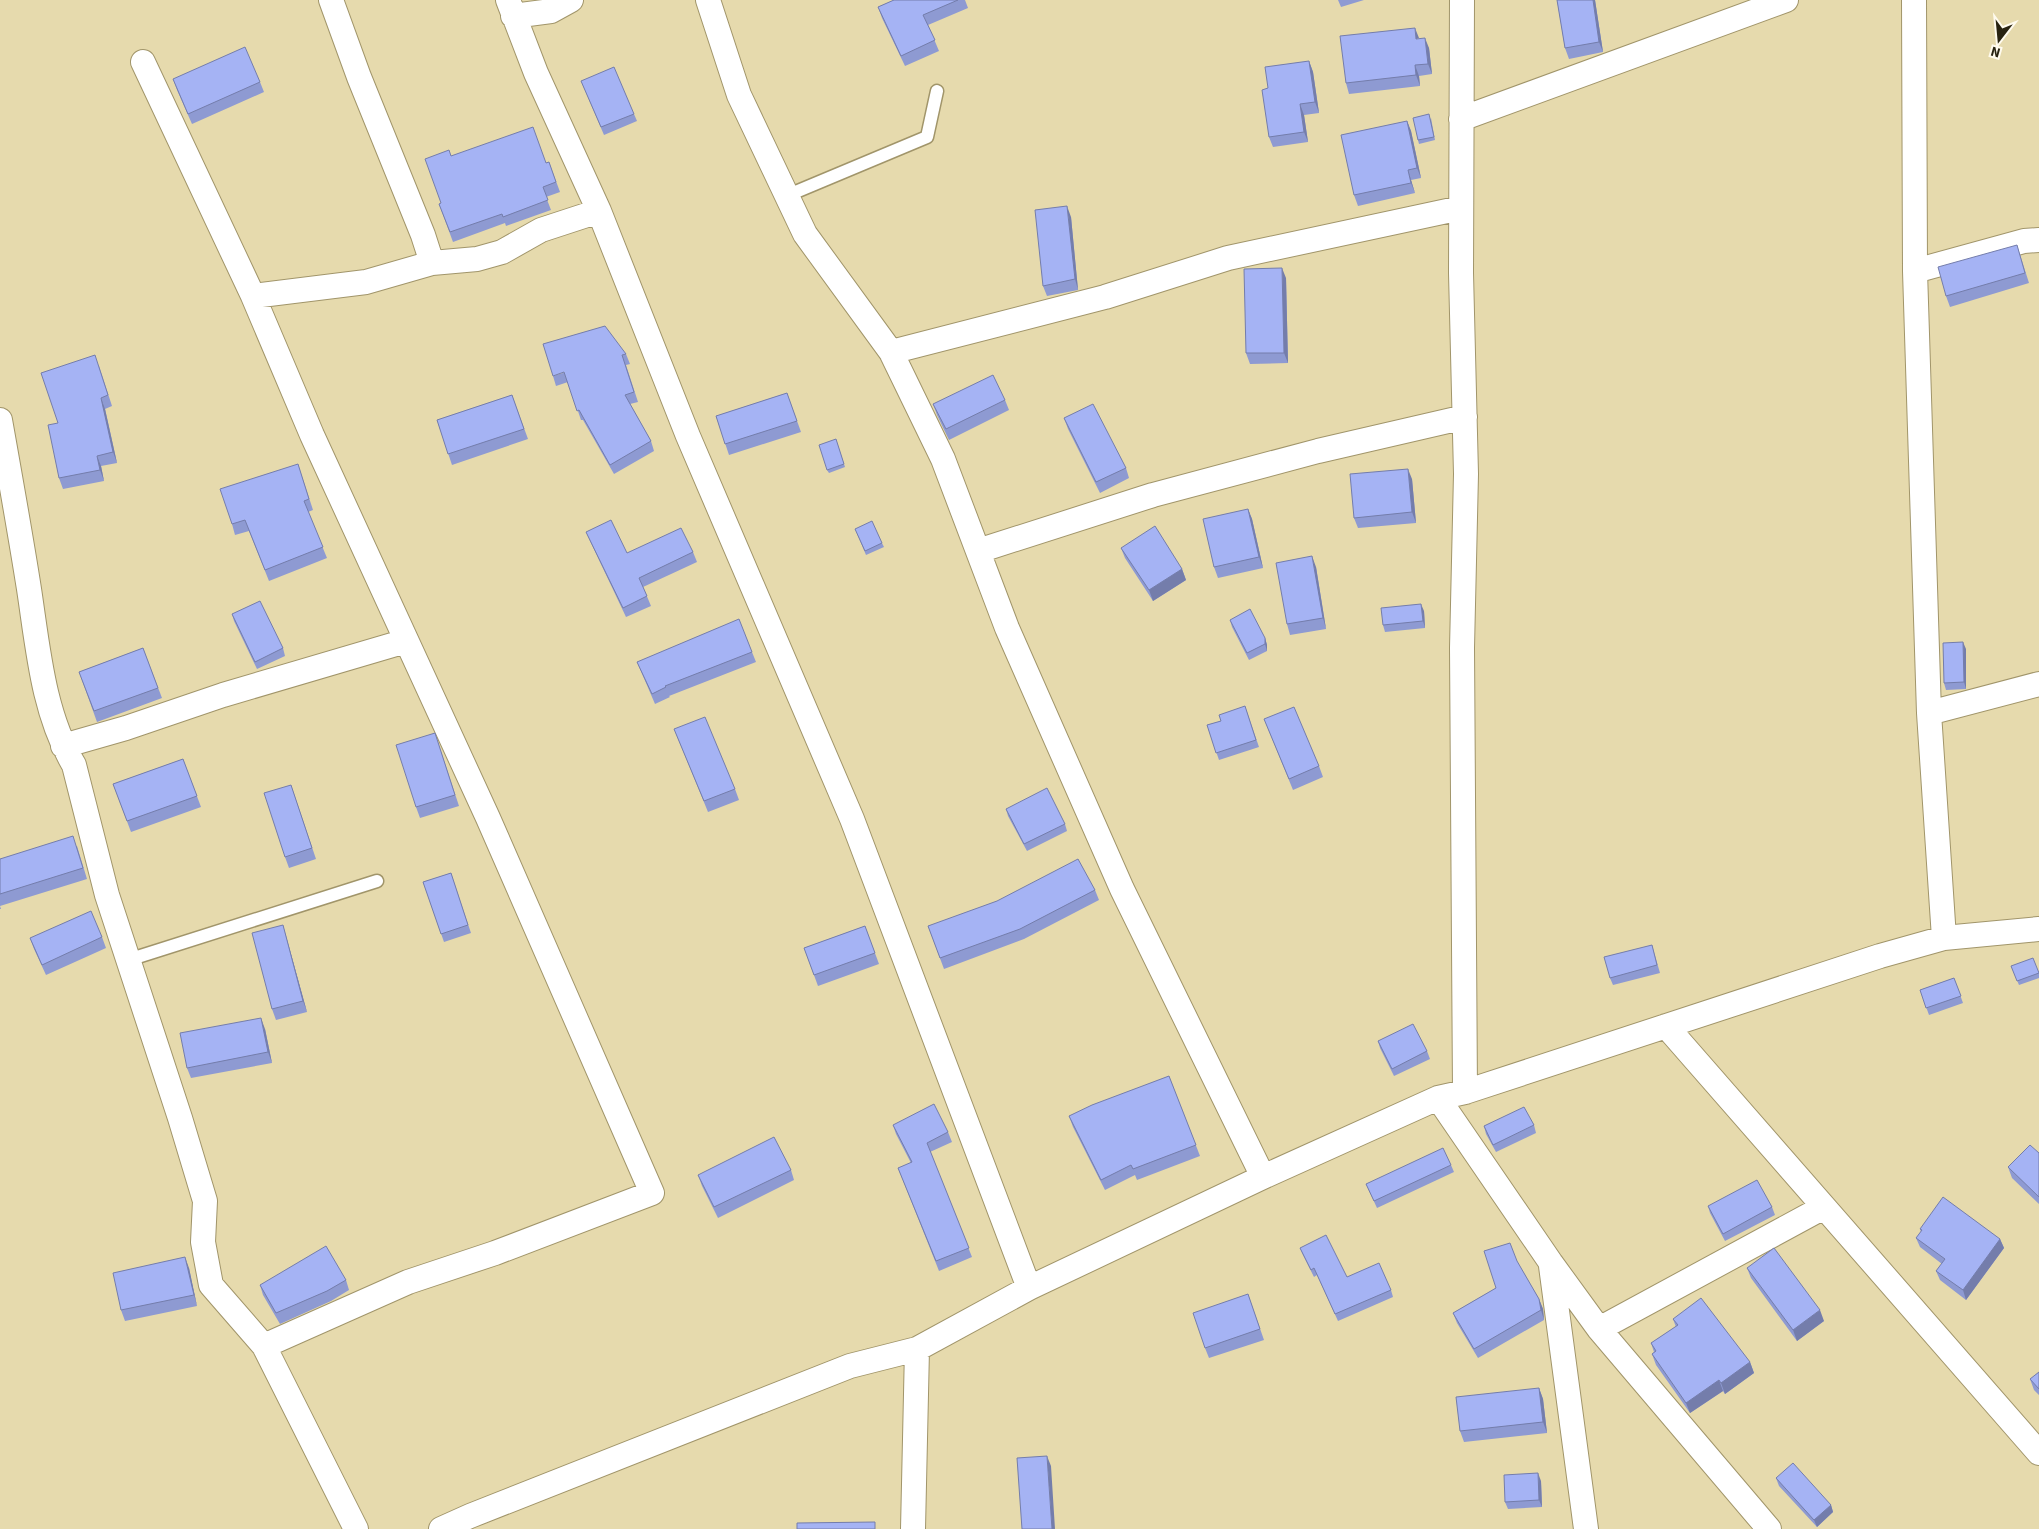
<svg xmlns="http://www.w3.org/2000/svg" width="2039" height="1529" font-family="'Source Sans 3',sans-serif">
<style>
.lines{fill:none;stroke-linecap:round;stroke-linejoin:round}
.service-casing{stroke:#a1956a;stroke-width:15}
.minor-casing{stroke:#a1956a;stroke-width:26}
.service{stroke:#fff;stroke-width:12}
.minor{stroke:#fff;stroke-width:24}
.wall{fill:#8e9ad2}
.shaded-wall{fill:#747dab}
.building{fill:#a5b3f4;stroke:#747dab}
</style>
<rect width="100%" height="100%" fill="#e6daad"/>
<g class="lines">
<!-- service casing -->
<g class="service-casing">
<path id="service" d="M786 196 927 137 937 91
M128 960 377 881"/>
</g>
<!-- minor casing -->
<g class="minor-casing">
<path id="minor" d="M508 0 536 73 599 211 688 436 852 819 1029 1288
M708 0 739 95 805 234 891 352
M1462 0 1461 273 1466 474 1462 648 1465 1092
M1914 0 1915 271 1929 713 1944 938
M513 16 551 11 571 0
M143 62 253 296 312 435 488 818 652 1193 495 1253 408 1282 264 1346
M1461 119 1786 0
M432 263 477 259 502 252 541 230 599 211
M1915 271 2024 241 2039 240
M253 296 366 282 432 263 423 235 359 77 331 0
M0 420C10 476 20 532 29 589 38 648 43 713 74 765L107 895 180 1118 205 1201 203 1242 211 1285 264 1346 356 1529
M978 551 1153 495 1318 451 1465 417
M1929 713 2039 684
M63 746 126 728 223 695 406 641
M1666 1026 2039 1453
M1438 1098 1551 1263 1599 1329 1769 1529
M1263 1177 1122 889 1007 628 943 459 891 352 1105 297 1228 258 1461 208
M1551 1266 1586 1529
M1599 1329 1824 1207
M441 1529 470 1516 850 1366 917 1349 1029 1288 1263 1177 1438 1098 1465 1092 1880 956 1944 938 2039 929
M913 1529 917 1349"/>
</g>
<!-- service -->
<use href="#service" class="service"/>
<!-- minor -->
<use href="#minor" class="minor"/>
</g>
<!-- wall -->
<path class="wall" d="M894 0H965L968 8 928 25 939 51 905 66 882 18 878 7Z
M1338 0H1364L1341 7Z
M1557 0H1595L1603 52 1569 59 1565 48Z
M1419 39 1429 48 1432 74 1419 76 1420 86 1349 94 1346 83Z
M1309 61 1313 72 1319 113 1304 115 1308 142 1273 147 1269 137Z
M173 79 260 82 264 92 192 124 177 90Z
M581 81 634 114 637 121 604 135Z
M1431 118 1435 140 1419 144 1418 140Z
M1407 121 1411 131 1421 178 1411 180 1415 193 1358 206 1354 195Z
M451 156 546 163 549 162 560 192 546 197 551 210 506 226 505 223 453 242 439 204 441 203Z
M1071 217 1078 290 1047 296 1043 286Z
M2017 245 2029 283 1950 307 1946 296Z
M1286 278 1288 363 1250 364 1246 353Z
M626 354 630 364 626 365 638 402 630 404 651 441 654 451 614 474 583 420H581L568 382 556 386 553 376Z
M99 366 112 406 105 409 117 463 101 466 104 481 63 489 59 478 58 423Z
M787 393 801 432 729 455 716 416Z
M512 395 528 439 452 465 437 420Z
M1005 400 1009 410 949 440 937 415 933 404Z
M1064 418 1126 468 1129 478 1100 493 1068 429Z
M836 439 845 467 829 473 827 470Z
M298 464 313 510 308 512 327 558 269 581 249 531 235 535 232 524Z
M1412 479 1416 523 1358 528 1354 518Z
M1248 509 1252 519 1263 568 1218 578 1214 567Z
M855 529 882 543 884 547 866 555Z
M586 532 627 553 693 552 697 562 643 587 651 606 626 617 590 541Z
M1121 548 1182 569 1186 580 1153 601 1125 558Z
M1316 567 1326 629 1290 635 1287 624Z
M1424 611 1425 628 1385 632 1383 625Z
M232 614 283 648 285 656 257 669 234 621Z
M1230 620 1265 638 1267 645V651L1249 660 1232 627Z
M143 648 162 698 97 722 79 672Z
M1966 649V689L1946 690 1944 683Z
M752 652 756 662 669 696 670 697 655 704 637 662Z
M1245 706 1259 747 1219 760 1207 725 1221 721Z
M1264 719 1319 766 1323 777 1293 790Z
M674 729 735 789 739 800 708 812Z
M435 733 459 806 420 818 416 807Z
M183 759 201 807 131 832 113 784Z
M291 785 316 859 289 868 285 857Z
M1006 809 1065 824 1067 831 1027 851 1008 816Z
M77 846 87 879 0 906 1 909H0V859Z
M451 873 471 933 444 942 423 882Z
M1095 890 1099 900 1024 939 944 969 928 926Z
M283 925 286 936 307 1012 276 1020 272 1009Z
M865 926 879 964 818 986 804 948Z
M102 937 106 948 46 975 34 949 30 938Z
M1652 945 1660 973 1613 985 1610 978Z
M2011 966 2039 972V978L2019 985Z
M1954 978 1963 1003 1929 1015 1920 990Z
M265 1029 272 1063 191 1078 187 1068Z
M1378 1041 1427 1051 1430 1059 1394 1076 1380 1048Z
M1169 1076 1200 1156 1137 1180 1135 1175 1105 1190 1073 1127 1069 1116Z
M893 1125 948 1132 952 1142 930 1152 972 1257 939 1271 898 1168 911 1163 896 1134Z
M1534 1125 1536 1133 1496 1152 1486 1134 1484 1126Z
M2039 1153V1204L2012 1178 2008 1167Z
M1451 1165 1454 1172 1377 1208 1366 1184Z
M791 1170 794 1180 718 1218 702 1186 698 1175Z
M1708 1206 1772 1207 1775 1215 1725 1241 1710 1213Z
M1920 1229 2000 1239 2004 1248 1966 1300 1940 1280 1936 1271 1942 1264 1920 1247 1916 1238 1921 1232Z
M1300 1248 1347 1277 1391 1290 1393 1297 1338 1321 1317 1275 1314 1277 1303 1255Z
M1517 1262 1539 1299 1543 1309 1544 1320 1478 1358 1457 1323 1453 1313 1496 1288Z
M189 1268 197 1306 125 1321 121 1310Z
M1747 1268 1824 1321 1797 1341 1751 1278Z
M346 1280 349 1290 331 1301 280 1324 263 1295 260 1285Z
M1248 1294 1264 1340 1209 1358 1205 1348Z
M1673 1319 1750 1362 1754 1373 1725 1394 1723 1391 1690 1413 1656 1365 1652 1354 1654 1352 1651 1343 1676 1327Z
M2039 1372V1395L2034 1390 2030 1379Z
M1539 1388 1543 1399 1547 1433 1464 1442 1460 1431Z
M1776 1478 1831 1505 1833 1512 1817 1527 1779 1486Z
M1541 1481 1542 1507 1508 1509 1505 1502Z"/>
<!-- shaded-wall -->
<path class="shaded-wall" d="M1593 0H1595L1603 52 1599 42Z
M1415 28 1419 38 1416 39Z
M1425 38 1429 48 1432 74 1428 64Z
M1309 61 1313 72 1319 113 1315 102Z
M1415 65 1419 76 1420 86 1416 75Z
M1300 104 1304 115 1308 142 1304 132Z
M1407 121 1411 131 1421 178 1417 168Z
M1408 170 1411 180 1415 193 1411 183Z
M1067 206 1071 217 1078 290 1075 279Z
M1282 268 1286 278 1288 363 1284 353Z
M101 398 105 409 117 463 113 452Z
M97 456 101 466 104 481 100 470Z
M1408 469 1412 479 1416 523 1412 512Z
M1248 509 1252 519 1263 568 1259 557Z
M1312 556 1316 567 1326 629 1323 618Z
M1182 569 1186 580 1153 601 1149 590Z
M1421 604 1424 611 1425 628 1423 621Z
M1265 638 1267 645V651L1265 644Z
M1963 642 1966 649V689L1964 682Z
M283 925 286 936 307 1012 303 1001Z
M261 1018 265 1029 272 1063 268 1052Z
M2000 1239 2004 1248 1966 1300 1963 1290Z
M185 1257 189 1268 197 1306 194 1295Z
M1539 1299 1543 1309 1544 1320 1541 1310Z
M1820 1310 1824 1321 1797 1341 1793 1330Z
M1750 1362 1754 1373 1725 1394 1721 1383Z
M1719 1380 1723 1391 1690 1413 1686 1403Z
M1539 1388 1543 1399 1547 1433 1543 1422Z
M1047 1456 1051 1466 1055 1529H1052Z
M1538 1473 1541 1481 1542 1507 1539 1500Z
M1831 1505 1833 1512 1817 1527 1814 1520Z"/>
<!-- building -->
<path class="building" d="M894 0H958L923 15 935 40 901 56 878 7Z
M1557 0H1593L1599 42 1565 48Z
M1415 28 1416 39 1425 38 1428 64 1415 65 1416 75 1346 83 1340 36Z
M245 47 260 82 188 114 173 79Z
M1309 61 1315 102 1300 104 1304 132 1269 137 1262 90 1268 88 1265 67Z
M614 67 634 114 601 127 581 81Z
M1429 114 1434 137 1418 140 1413 118Z
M1407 121 1417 168 1408 170 1411 183 1354 195 1341 135Z
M533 127 546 163 549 162 556 182 543 187 548 200 503 217 502 214 450 232 439 204 441 203 425 159 449 150 451 156Z
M1067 206 1075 279 1043 286 1035 210Z
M2017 245 2025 273 1946 296 1938 267Z
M1282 268 1284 353H1246L1244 269Z
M605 326 626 354 622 355 634 392 625 395 651 441 610 465 579 410 577 411 564 372 553 376 543 344Z
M95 355 108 395 101 398 113 452 97 456 100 470 59 478 48 425 58 423 41 373Z
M993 375 1005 400 946 429 933 404Z
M787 393 797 421 725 444 716 416Z
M512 395 524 429 448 454 437 420Z
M1093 404 1126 468 1096 482 1064 418Z
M836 439 844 464 827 470 819 445Z
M298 464 309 499 304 501 323 547 265 570 245 520 232 524 220 489Z
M1408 469 1412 512 1354 518 1350 474Z
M1248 509 1259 557 1214 567 1203 519Z
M611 520 627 553 681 528 693 552 639 578 647 596 623 608 586 532Z
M872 521 882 543 865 551 855 529Z
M1155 526 1182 569 1149 590 1121 548Z
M1312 556 1323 618 1287 624 1276 563Z
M260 601 283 648 255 662 232 614Z
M1421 604 1423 621 1383 625 1381 608Z
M1250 609 1265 638V644L1247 653 1230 620Z
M739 619 752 652 665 686 666 687 652 694 637 662Z
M1963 642 1964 682 1944 683 1943 643Z
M143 648 158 688 94 711 79 672Z
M1245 706 1256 740 1216 753 1207 725 1221 721 1219 715Z
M1294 707 1319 766 1289 779 1264 719Z
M705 717 735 789 704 801 674 729Z
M435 733 455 795 416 807 396 745Z
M183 759 197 796 127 821 113 784Z
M291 785 312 848 285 857 264 793Z
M1047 788 1065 824 1024 844 1006 809Z
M73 836 83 868 0 894V859Z
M1078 859 1095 890 1020 929 940 958 928 926 997 901Z
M451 873 468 925 441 934 423 882Z
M91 911 102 937 42 965 30 938Z
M283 925 303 1001 272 1009 252 933Z
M865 926 875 953 814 975 804 948Z
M1652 945 1657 965 1610 978 1604 957Z
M2033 958 2039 973 2017 981 2011 966Z
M1954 978 1961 996 1926 1008 1920 990Z
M261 1018 268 1052 187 1068 180 1033Z
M1413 1024 1427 1051 1392 1069 1378 1041Z
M1169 1076 1196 1145 1133 1169 1131 1165 1101 1180 1069 1116 1092 1105Z
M934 1104 948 1132 927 1143 969 1248 936 1261 898 1168 912 1162 893 1125Z
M1524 1107 1534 1125 1493 1145 1484 1126Z
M774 1137 791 1170 714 1207 698 1175Z
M2030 1145 2039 1153V1197L2008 1167Z
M1443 1148 1451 1165 1374 1201 1366 1184Z
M1757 1180 1772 1207 1723 1234 1708 1206Z
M1943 1197 2000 1239 1963 1290 1936 1271 1945 1259 1916 1238 1922 1230 1920 1229Z
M1326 1235 1347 1277 1379 1263 1391 1290 1335 1314 1314 1268 1311 1270 1300 1248Z
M1510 1243 1517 1261 1539 1299 1541 1310 1474 1349 1453 1313 1496 1288 1484 1251Z
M326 1246 346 1280 327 1291 276 1313 260 1285Z
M1774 1248 1820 1310 1793 1330 1747 1268Z
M185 1257 194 1295 121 1310 113 1273Z
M1248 1294 1260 1329 1205 1348 1193 1313Z
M1701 1298 1750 1362 1721 1383 1719 1380 1686 1403 1652 1354 1656 1351 1651 1343 1678 1325 1673 1319Z
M2039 1372V1389L2030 1379Z
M1539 1388 1543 1422 1460 1431 1456 1397Z
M1047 1456 1052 1529H1022L1017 1458Z
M1793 1463 1831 1505 1814 1520 1776 1478Z
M1538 1473 1539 1500 1505 1502 1504 1475Z
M875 1522V1529H797V1523Z"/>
<!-- north arrow -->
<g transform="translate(1999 40) rotate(196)" stroke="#fffbee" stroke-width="4" paint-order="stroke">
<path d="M0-4L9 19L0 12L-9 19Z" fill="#282311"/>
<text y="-8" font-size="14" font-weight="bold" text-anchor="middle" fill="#282311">N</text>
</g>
</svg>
